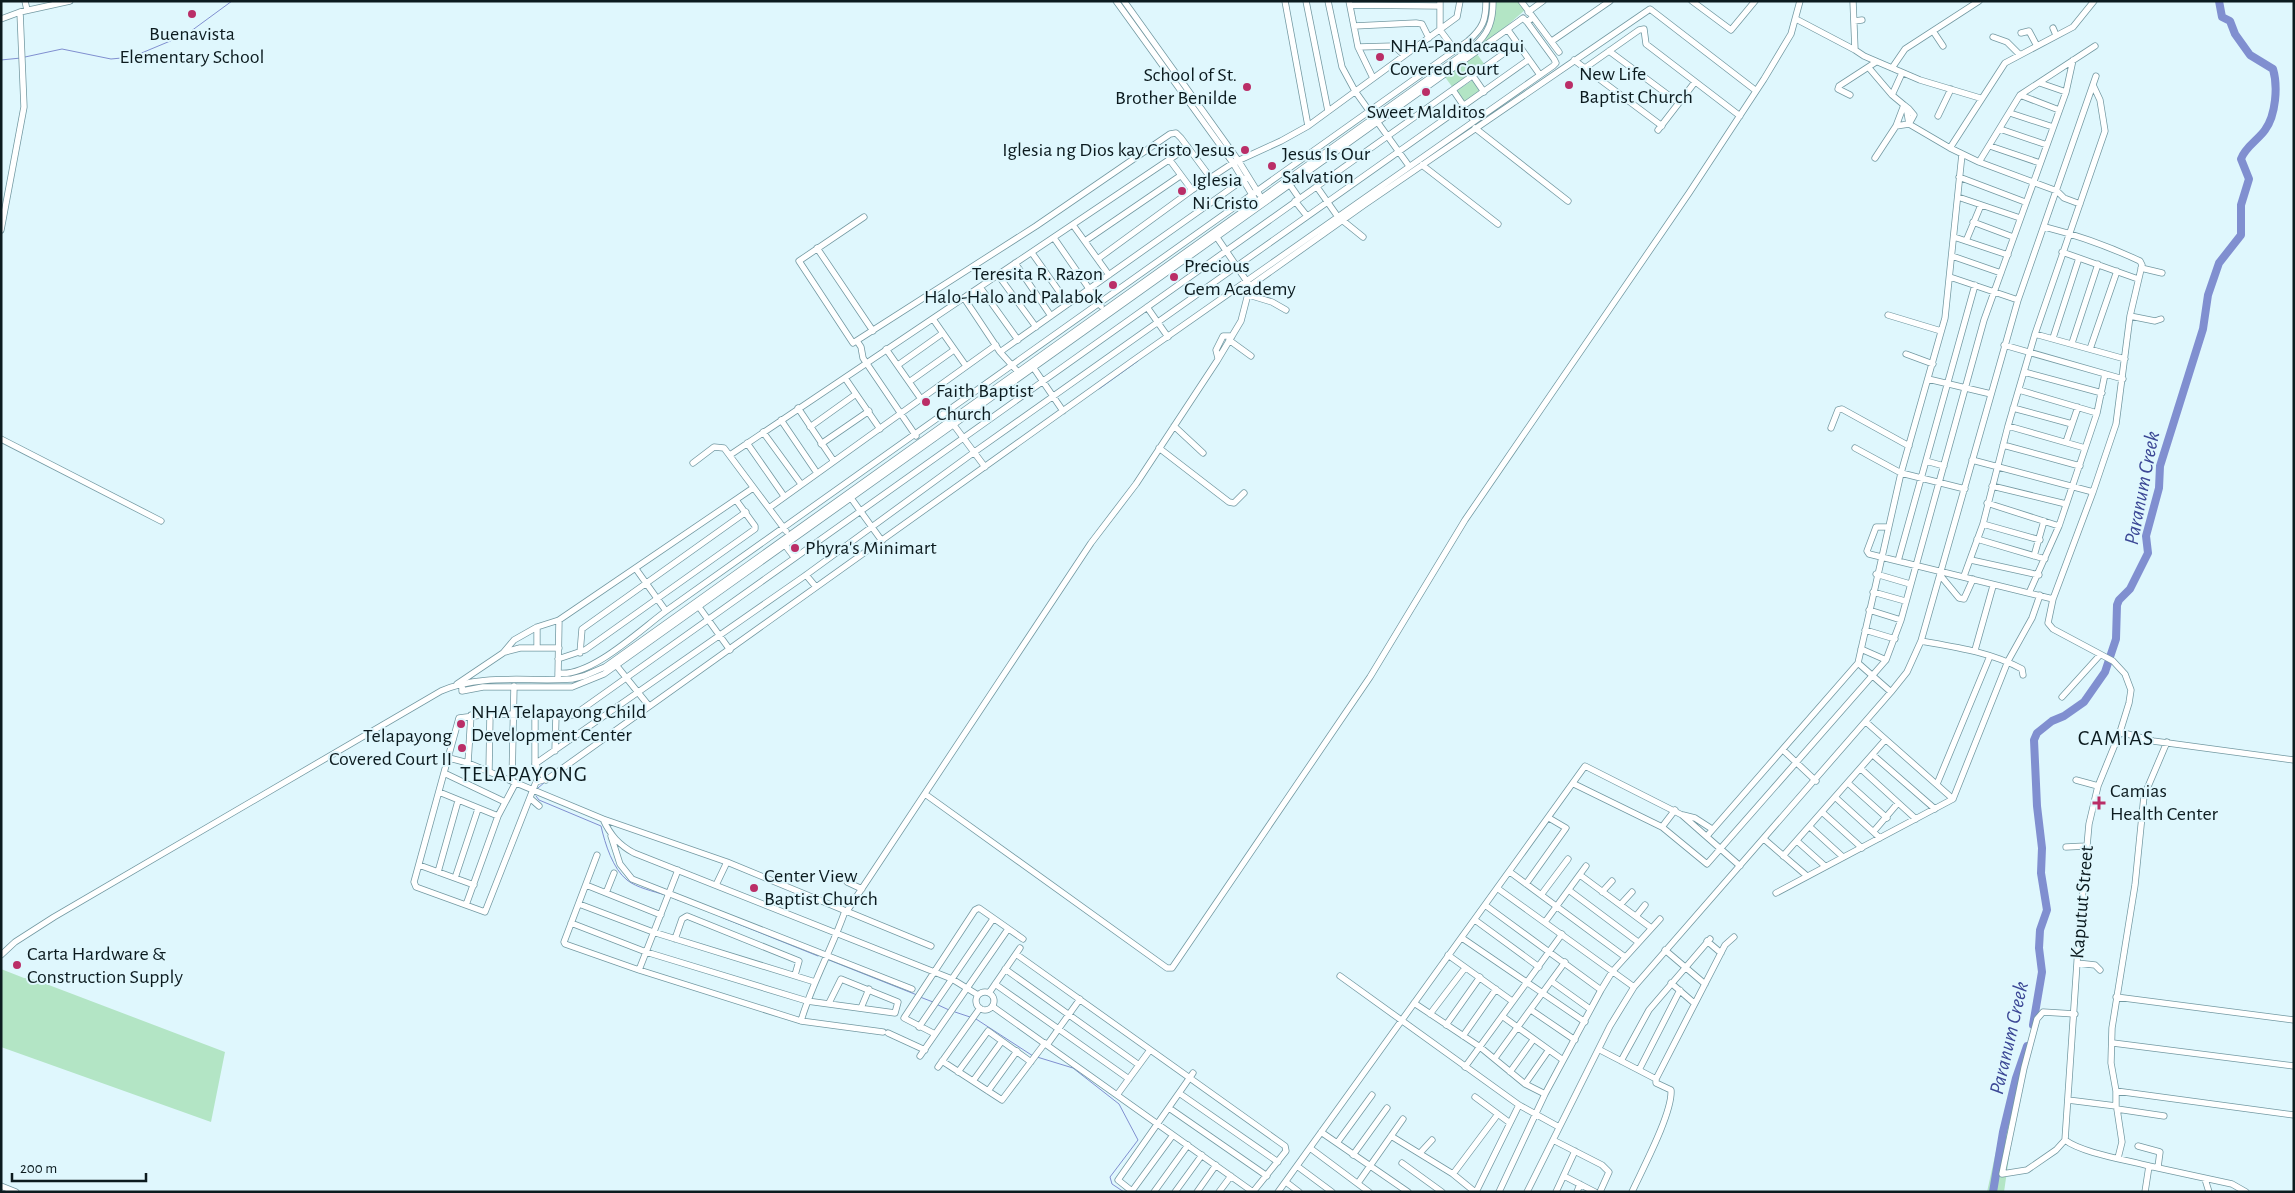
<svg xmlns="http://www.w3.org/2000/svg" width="2295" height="1193" font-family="'Alegreya Sans',sans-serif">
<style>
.green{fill:#b3e5c5}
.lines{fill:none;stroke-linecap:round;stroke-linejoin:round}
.stream{stroke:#808fd0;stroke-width:1}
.river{stroke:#808fd0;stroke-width:8}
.minor-casing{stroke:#7399a2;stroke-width:7}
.minor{stroke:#fff;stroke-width:5.5}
.poi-dot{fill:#ba2e67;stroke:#dff7fd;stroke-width:2}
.labels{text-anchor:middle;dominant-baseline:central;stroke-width:4;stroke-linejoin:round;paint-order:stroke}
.poi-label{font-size:20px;fill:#0c1b1f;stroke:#dff7fd;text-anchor:start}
.street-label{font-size:20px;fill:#0c1b1f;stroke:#dff7fd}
.water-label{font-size:21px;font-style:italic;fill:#3b4795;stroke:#dff7fd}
.quarter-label{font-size:22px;letter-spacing:1px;fill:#0c1b1f;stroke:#dff7fd}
</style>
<rect width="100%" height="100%" fill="#dff7fd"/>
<!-- green -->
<path class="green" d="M1495 1H1519L1525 10 1486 44 1471 51C1493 35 1493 28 1495 1Z
M1477 54 1485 65 1453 88 1445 77Z
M1473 80 1481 90 1465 103 1456 91Z
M1 969 24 978 33 979 225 1052 211 1122 1 1047Z
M2017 1102 2004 1192H1987L2006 1106Z"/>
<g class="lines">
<!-- stream -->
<path class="stream" d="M25 57 62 49 111 59 132 57 187 34 232 1
M1 60 21 58
M1099 389 1138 361
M538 788 545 782
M536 796 539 800 601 826C605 844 613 869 627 880 637 888 653 891 665 895
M671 897 678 900
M721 917 818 956
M829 960 917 995
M920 997 933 1002
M936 1004 949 1010
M955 1012 970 1017
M976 1019 1033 1056
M1037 1057 1073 1068 1119 1104 1138 1140 1110 1177 1112 1184 1124 1192"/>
<!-- river -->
<path class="river" d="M2033 1025 2042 972 2039 948 2040 930 2047 910 2041 873 2042 848 2037 806 2034 740 2037 733 2052 721 2064 716 2084 702 2105 672 2116 639 2117 605 2119 600 2130 589 2148 553 2146 536 2159 488 2160 466 2203 329 2208 295 2219 263 2241 235V205L2249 179 2241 159C2245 147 2258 140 2265 130 2276 115 2278 86 2273 69L2250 55 2235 34 2230 21 2222 17 2219 1
M1993 1192 2003 1132 2016 1078 2027 1046"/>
<!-- minor casing -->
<g class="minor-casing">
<path id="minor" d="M25 1 27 10
M1116 1 1233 163 1254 198
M1124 1 1238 160 1259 194
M1285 1 1308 126
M1306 1 1328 111
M1328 1 1342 67 1355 91 1370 112
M1349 1 1358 47 1373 78
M1440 1V30L1455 50
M1521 1 1559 52
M1692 1 1731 30 1755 1
M1853 1 1855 50 1864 56 1920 80 1980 98
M1350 5 1439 6
M1528 12 1543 1
M1 19 20 12 70 1
M1796 19 1855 50
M1854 21 1862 20
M1354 26 1416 23 1422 24 1429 38
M2053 28 2056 35
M1508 30 1540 75
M1933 31 1943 46
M2021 33 2029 31 2037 46
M1993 37 2007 42 2019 54
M1552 41 1610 1
M1517 44 574 715 490 714 459 718 414 882 416 887 485 912 536 782 549 778 1134 360 1553 66 1556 63 1554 59 1527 22
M1358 47 1394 46 1404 55
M1609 51 1679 103
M1574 60 1662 126
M1585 68 1639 30 1644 29 1646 44 1740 116
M1869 68 1892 95 1904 105 1896 126 1875 158
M1892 68 1905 49 1979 1
M1473 76 1484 92
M2040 83 2066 92
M1453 90 1474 121
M1850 95 1838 89 1839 86 1876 62
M1892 95 1902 73
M2020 95 2059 110
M1904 105 1909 109 1907 112 1909 124 1950 148
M2010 113 2053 127
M1938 116 1951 89
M1376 120 1409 166
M1896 126 1909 124 1914 115 1909 109
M1475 128 1568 201
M2000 129 2047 145
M1658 130 1695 82
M1990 146 2040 163
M1169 159 1192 190
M1979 162 2020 95 2095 46
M1422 165 1498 224
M1959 177 2025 202
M1290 185 1299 198
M1317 187 1338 217
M1958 197 2020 218
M1295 201 1307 216
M2080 204 2064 198 2057 191 1979 162 1950 148 2005 63 2073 27 2094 1
M864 217 799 261 853 343 1036 226 1170 134 1176 133 1181 138 1210 177
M1342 220 1363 237
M1973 222 2013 237
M1073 225 1109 275
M2045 227C2077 235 2110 247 2140 261L2142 265 2130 316 2116 424 2093 492
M1 230 24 107 20 12
M1954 237 2008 255
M1054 238 1101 306
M1085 241 1180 176
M1966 241 1981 205
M817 248 873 331
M2062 252 2138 279
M1032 253 1068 304
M1952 256 2001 273
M1099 258 1192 190 1233 163 1281 141 1308 126 1457 17 1460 1
M1015 263 1051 316
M2141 268 2162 273
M998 275 1036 327
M1950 277 2018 300
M1250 286 1364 205 1650 9 1755 90
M980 287 1018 340
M1249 295 1272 302 1286 310
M964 298 1000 352 1018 372
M1147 307 1168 337
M1888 315 1941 331
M2130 316 2155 321 2161 319
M933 319 966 366
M2035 334 2125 359
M2053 338 2079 258
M1229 340 1251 356
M857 341 861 347 863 358 916 436
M2072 343 2098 264
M2004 345 2123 379
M886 349 921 399
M2090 349 2117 271
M1000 352 1247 177
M1906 354 1933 364
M1218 358 1216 350 1223 336H1232
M898 365 943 333
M1033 367 1063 411
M2024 372 2102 393
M845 378 880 429
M1928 379 1991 394
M909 382 954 350
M2019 390 2097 413
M798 408 833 460
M2013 408 2072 424
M781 420 817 473
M953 424 985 467
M1174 426 1203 453
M2008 426 2085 448
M810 427 856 394
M1831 428 1838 410 1842 409 1909 446
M763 432 801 484
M1 439 161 521
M2066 442 2078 407
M747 443 784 496
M821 444 869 411
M2003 445 2080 466
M1159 448 1229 502 1234 503 1244 493
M1855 448 1901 473 1965 489
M730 455 1188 147
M1972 460 2093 492 2053 599 2048 623 2053 629 2113 661 2125 674 2131 690 2129 703 2120 732
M1926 461 1944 466
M693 463 714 447 724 448 786 531
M1992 486 2066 504
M851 498 882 541
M1987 503 2059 526
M769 508 996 345
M1983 524 2040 540
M1887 527H1876L1867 551 1869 554 2053 599
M1977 539 2045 559
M785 545 794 557
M2034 556 2044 521
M1971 560 2039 575
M1898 561 1975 285
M636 569 666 611
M1876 574 1910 584
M806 575 816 587
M1940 575 1959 598 1964 599 1973 579
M1964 576 1983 524 2008 426 2035 334 2105 131 2100 100 2093 85
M1873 592 1905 601
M2029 593 2059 526 2097 413 2105 374
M699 607 730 650
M1869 610 1901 620
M1865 630 1895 639
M1921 641C1955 647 1991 652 2022 669L2023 675
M537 648V627
M1861 649 1886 660
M1975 650 1993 586
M505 652 520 648H559
M580 653 582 629 746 512
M558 659 585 650 755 529V526L736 500
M1858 663 1891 692
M616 665 649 706
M558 673C590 678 640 630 666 611L1468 41C1483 28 1486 20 1486 1
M558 676 559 620
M457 684 503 653 514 640 537 627 559 620 753 488
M462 684V691L483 687H572L604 674 1519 21 1523 18 1527 22 1532 18
M2062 697 2100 655
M535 715V764L546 780
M1866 722 1953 799
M555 733 576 736
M1783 750 1816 781
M555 751 556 715
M1873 755 1935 809
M449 758 468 763 603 819C610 835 619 845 634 853L952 979 978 995
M468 763 471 715
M535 764 806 575 973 453 1528 60
M1861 769 1916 819
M489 772 490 714
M444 773 505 802
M2076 780 2098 786
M512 781 514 686
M1848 783 1887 818
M1574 784 1662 827 1707 864 1886 660 1901 620 1984 320 2066 92 2073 60
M1937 784 1990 656
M439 792 498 816
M925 794 1167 968H1172L1370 677 1465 520 1689 193 1764 79 1791 34 1800 1
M1835 797 1880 838
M531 799 539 806
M1822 812 1862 848
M1683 815 1695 818 1712 829
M603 819 727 862 931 946
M1662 827 1675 810
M1810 827 1843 857
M1874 831 1898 803
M611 836 620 864 632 879 912 989
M1707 836 1858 663 1901 473 1945 318 1962 154
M1764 839 1807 876
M1797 841 1825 866
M2066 847 2086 846
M597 855 564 942 565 944 639 970 801 1021 883 1032
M1783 856 1885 740
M419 865 474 885
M438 872 458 801
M1510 872 1625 957
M1580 875 1650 927
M455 878 478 809
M847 882 862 889
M1526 884 1566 828 1549 818
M586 885 661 915
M716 885 727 862
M1497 888 1634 987
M1570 891 1638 942
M1602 892 1612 881
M606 893 614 873
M1776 893 1953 799 2008 661 2032 618 2040 595
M1541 895 1568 859
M579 904 653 932 815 982
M1621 904 1632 892
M466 905 498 816 515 784
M1485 905 1601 990
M847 911 1091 543 1136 484 1217 361 1241 321 1250 286 1216 236
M1637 915 1645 905
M1475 920 1539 967
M1545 922 1586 866
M571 923 646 952 807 1001 895 1013 898 1002 841 979 829 1003
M1462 938 1585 1022
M675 939 682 919 687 916 799 961 795 975
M1707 941 1721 953
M1665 950 1705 984
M1016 954 1285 1146 1286 1151 1253 1192
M1 955 15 942 54 917 441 691C481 673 529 682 572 679L584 676 605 667 1473 47C1489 34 1493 21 1493 1
M1448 955 1512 1001
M2077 963 2095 965 2100 970
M1005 969 1139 1065
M639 970 678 870
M1340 976 1519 1105 1559 1127
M1551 981 1590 1009
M1671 983 1694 1003
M995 984 1129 1079
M976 1001a9 9 0 1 1 18 0a9 9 0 1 1-18 0Z
M989 993 1020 948
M2116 997 2294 1020
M1414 1003 1480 1047 1525 1084 1545 1094
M992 1006 1253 1192
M861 1008 869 989
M1531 1010 1575 1040
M1430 1014 1465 968
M1502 1016 1563 1060
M801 1021C812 983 832 949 845 911
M1446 1025 1480 977
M919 1027 993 919
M888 1033 925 1050
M935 1034 904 1018 975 910 979 908 1023 939
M1463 1036 1496 989
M2113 1043 2294 1066
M1047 1045 1080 999
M1600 1050 1656 1079 1725 945 1734 937
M920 1056 1008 929
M1495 1058 1565 962
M942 1061 1002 1100 1045 1043
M1621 1061 1649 1010 1710 939
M938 1067 980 1008
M1465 1067 1562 934
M1639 1070 1680 990
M958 1072 988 1031 1031 1062
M1510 1072 1533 1040
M973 1081 1002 1041
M1525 1084 1548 1051
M988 1091 1017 1051
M2116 1091 2111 1063 2112 1028 2135 885 2144 796 2167 742
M1179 1093 1278 1162
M1117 1095 1150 1050
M1475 1097 1510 1123
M2068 1100 2116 1106V1091L2294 1115
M1169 1108 1267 1176
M1321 1132 1408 1192
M1391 1136 1453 1174 1475 1192
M1553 1140 1602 1165 1609 1172 1600 1192
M2065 1140 2056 1150 2027 1170 2002 1174 2024 1068 2037 1019 2043 1012 2075 1014
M1337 1143 1372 1095
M2138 1146 2160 1152 2158 1167
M1310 1148 1369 1192
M1420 1153 1432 1140
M1353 1155 1387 1108
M2118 1158 2122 1142 2117 1109 2164 1116
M1402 1163 1442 1192
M1297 1166 1332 1192
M2149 1166 2232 1184 2246 1192
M1453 1174 1498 1114
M1564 1176 1595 1192
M2205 1179 2209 1192
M1286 1182 1299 1192
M1358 1183 1403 1119
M1 1186 16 1192
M1132 1191 1173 1135
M1133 1192 1118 1180 1193 1073
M1154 1192 1188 1145
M1175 1192 1202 1155
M1197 1192 1216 1165
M1219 1192 1231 1176
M1278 1192 1585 766 1682 815 1740 866
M1476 1192 1519 1105
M1499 1192 1545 1094 1601 990 1612 972 1660 919
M1527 1192 1610 1026 1634 987 1891 692 1907 672 1921 641 2018 300 2096 76
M1556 1192 1575 1151
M1577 1192 1580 1184
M1632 1192C1642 1170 1673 1112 1671 1090L1656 1083V1079
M2145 1192 2149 1166C2127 1160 2082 1153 2065 1140L2079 933 2089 824 2098 786 2120 732 2153 741 2294 760"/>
</g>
<!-- minor -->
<use href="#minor" class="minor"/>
</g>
<!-- markers -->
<g class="poi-dot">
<circle cx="192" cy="14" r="5"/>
<circle cx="1380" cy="57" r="5"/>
<circle cx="1569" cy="85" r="5"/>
<circle cx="1247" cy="87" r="5"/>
<circle cx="1426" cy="92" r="5"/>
<circle cx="1245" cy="150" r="5"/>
<circle cx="1272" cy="166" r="5"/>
<circle cx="1182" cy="191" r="5"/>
<circle cx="1174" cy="277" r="5"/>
<circle cx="1113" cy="285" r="5"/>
<circle cx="926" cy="402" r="5"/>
<circle cx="795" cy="548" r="5"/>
<circle cx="461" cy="724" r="5"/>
<circle cx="462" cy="748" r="5"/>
<path d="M2096.5 795.5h5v5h5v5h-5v5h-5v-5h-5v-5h5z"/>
<circle cx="754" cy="888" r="5"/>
<circle cx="17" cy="965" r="5"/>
</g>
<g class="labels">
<!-- poi labels -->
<g class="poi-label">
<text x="192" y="34" text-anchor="middle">Buenavista<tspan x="192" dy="23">Elementary School</tspan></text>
<text x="1390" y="46">NHA-Pandacaqui<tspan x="1390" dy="23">Covered Court</tspan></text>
<text x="1579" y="74">New Life<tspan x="1579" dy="23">Baptist Church</tspan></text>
<text x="1237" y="75" text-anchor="end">School of St.<tspan x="1237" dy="23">Brother Benilde</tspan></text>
<text x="1426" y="112" text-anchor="middle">Sweet Malditos</text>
<text x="1235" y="150" text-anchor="end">Iglesia ng Dios kay Cristo Jesus</text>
<text x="1282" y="154">Jesus Is Our<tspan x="1282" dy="23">Salvation</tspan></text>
<text x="1192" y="180">Iglesia<tspan x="1192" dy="23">Ni Cristo</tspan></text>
<text x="1184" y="266">Precious<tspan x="1184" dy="23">Gem Academy</tspan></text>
<text x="1103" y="274" text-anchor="end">Teresita R. Razon<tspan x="1103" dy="23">Halo-Halo and Palabok</tspan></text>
<text x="936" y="391">Faith Baptist<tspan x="936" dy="23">Church</tspan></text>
<text x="805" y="548">Phyra's Minimart</text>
<text x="471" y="712">NHA Telapayong Child<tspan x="471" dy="23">Development Center</tspan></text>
<text x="452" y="736" text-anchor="end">Telapayong<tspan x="452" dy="23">Covered Court II</tspan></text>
<text x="2110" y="791">Camias<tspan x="2110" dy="23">Health Center</tspan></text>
<text x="764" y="876">Center View<tspan x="764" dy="23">Baptist Church</tspan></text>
<text x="27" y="954">Carta Hardware &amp;<tspan x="27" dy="23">Construction Supply</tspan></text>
</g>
<!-- street labels -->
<g class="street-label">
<text transform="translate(2082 902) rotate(-85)">Kaputut Street</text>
</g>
<!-- water labels -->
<g class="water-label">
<text transform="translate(2142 488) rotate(-79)">Paranum Creek</text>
<text transform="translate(2009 1038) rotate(-77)">Paranum Creek</text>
</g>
<!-- quarter labels -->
<g class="quarter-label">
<text x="2116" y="738">CAMIAS</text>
<text x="524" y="774">TELAPAYONG</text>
</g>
</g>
<!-- border -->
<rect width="2295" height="1193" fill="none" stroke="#0c1b1f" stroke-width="5"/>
<!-- scale -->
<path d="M12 1173v8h134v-8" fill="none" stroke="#0c1b1f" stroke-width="2.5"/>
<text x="20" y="1173" font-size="15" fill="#0c1b1f" stroke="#dff7fd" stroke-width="4" paint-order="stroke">200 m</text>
</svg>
